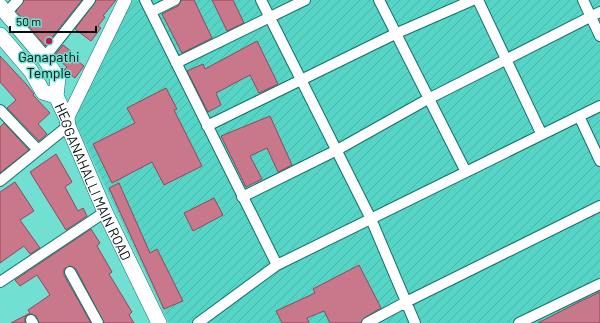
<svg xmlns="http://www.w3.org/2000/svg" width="600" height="323" font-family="Barlow,sans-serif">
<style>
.industrial{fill:url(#industrial-furrows)}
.building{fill:#c9778b;stroke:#93475b}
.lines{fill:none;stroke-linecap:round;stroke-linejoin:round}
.minor-casing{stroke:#107168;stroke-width:12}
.tertiary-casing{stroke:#107168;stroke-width:14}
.secondary-casing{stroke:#107168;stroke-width:16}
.minor{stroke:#fff;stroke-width:10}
.tertiary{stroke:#fff;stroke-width:13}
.secondary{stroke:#fff;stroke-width:15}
.poi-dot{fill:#af2056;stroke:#71e0d2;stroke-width:1.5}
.labels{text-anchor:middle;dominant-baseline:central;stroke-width:3;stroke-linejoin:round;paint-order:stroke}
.poi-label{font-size:14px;fill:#00100d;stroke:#71e0d2}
.street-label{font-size:14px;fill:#00100d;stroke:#71e0d2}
</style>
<defs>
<pattern id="industrial-furrows" width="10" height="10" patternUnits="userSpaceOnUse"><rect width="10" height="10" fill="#56d4c5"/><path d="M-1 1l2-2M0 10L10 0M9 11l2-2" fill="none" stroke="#49b5a8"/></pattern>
</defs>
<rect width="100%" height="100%" fill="#71e0d2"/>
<!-- industrial -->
<path class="industrial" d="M126 0H600V323H169L72 115Z"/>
<!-- building -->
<path class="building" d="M24 0H82L45 46 16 11Z
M96 0H116L103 16 105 17 98 26 101 28 91 41 75 29Z
M181 0H194L212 38 182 53 162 14 178 6Z
M212 0H233L244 23 227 31Z
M257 41 278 84 259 93 250 75 216 93 221 105 208 112 187 71 203 64 205 69Z
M63 45 72 52 70 55 84 66 75 78 64 70 67 67 54 56Z
M0 56 27 85 34 94 33 95 50 113 38 124 47 134 39 141 7 108 16 100 0 82Z
M166 88 177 109 174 110 202 166 164 185 152 162 112 183 93 144 135 123 127 108Z
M270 116 292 165 278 172 267 148 250 156 262 179 246 187 221 136Z
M4 123 29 150 0 173V127Z
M56 154 72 182 65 187 78 211 83 208 87 216 66 230 30 172Z
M15 182 34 211 20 220 40 248 30 254 24 246 0 263V192Z
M119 183 150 253 157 249 183 301 164 309 109 188Z
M214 198 223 215 193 231 184 213Z
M91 229 100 243 97 246 112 272 109 274 132 312 129 315 134 323H104L76 269 70 266 64 269V275L91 323H39L36 316 31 314 25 317V323H11L30 313 28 310 50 295 37 275 20 286 15 280Z
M359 265 381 308 364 318 361 323H330L324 311 307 318 309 323H282L276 311 315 293 313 289Z
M600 292V323H538L577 303Z"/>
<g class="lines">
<!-- minor casing -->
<g class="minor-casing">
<path id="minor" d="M145 0 277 265
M261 0 371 219 415 323
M379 0 466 172
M478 0 541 133
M583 0 600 36
M7 12 18 0
M151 12 175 0
M44 58 90 0
M176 63 305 0
M0 110 38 150
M579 116 600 161
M207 126 395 34 473 0
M0 181 68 126
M242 197 337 150 428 99 600 12
M70 272 98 323
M0 282 105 212
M31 320 33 323
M198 323 277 265 600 106
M367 323 406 302 600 206
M519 323 600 284"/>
</g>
<!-- tertiary casing -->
<g class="tertiary-casing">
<path id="tertiary" d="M67 119 125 0"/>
</g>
<!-- secondary casing -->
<g class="secondary-casing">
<g id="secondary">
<path id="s1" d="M0 6 44 58 58 78 56 96 67 119 68 126 105 212 159 323"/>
<path d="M0 35 31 71 43 92 56 96"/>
</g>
</g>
<!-- minor -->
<use href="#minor" class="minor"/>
<!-- tertiary -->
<use href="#tertiary" class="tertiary"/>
<!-- secondary -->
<use href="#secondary" class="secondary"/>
</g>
<!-- markers -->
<circle class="poi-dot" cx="49" cy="41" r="4"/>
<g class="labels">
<!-- poi labels -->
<g class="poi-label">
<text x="49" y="56">Ganapathi<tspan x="49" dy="16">Temple</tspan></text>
</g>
<!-- street labels -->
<g class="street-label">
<text stroke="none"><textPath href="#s1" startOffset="204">HEGGANAHALLI MAIN ROAD</textPath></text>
</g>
</g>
<!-- scale -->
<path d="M10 26v6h86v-6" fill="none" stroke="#00100d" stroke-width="2"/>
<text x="16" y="26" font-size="12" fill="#00100d" stroke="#71e0d2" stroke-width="3" paint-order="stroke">50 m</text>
</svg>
